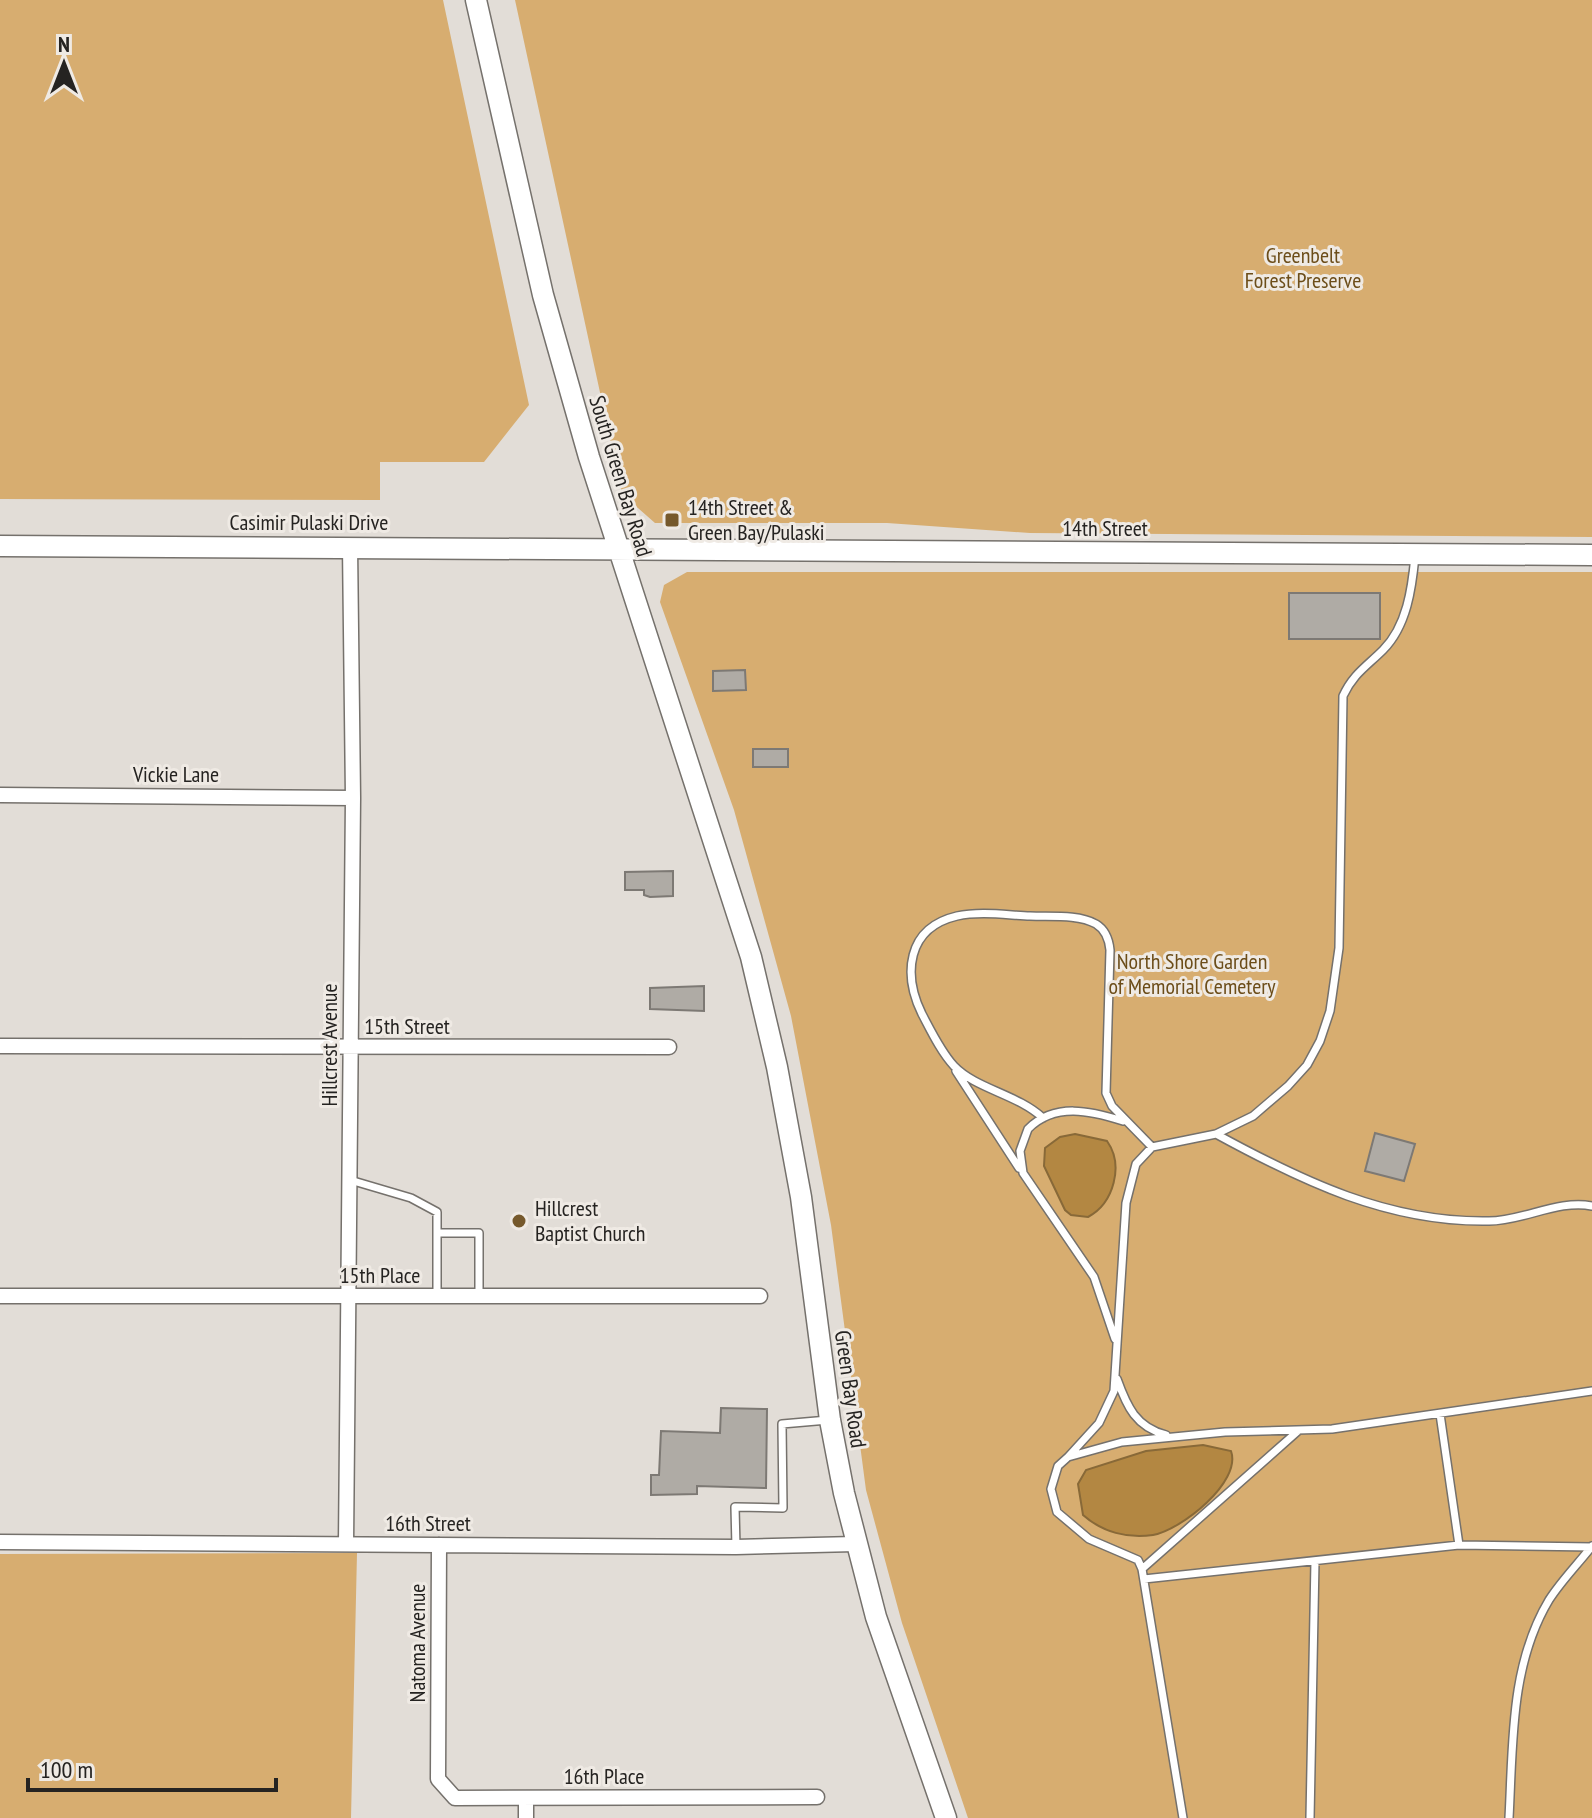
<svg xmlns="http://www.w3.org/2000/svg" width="1592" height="1818" font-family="'PT Sans Narrow',sans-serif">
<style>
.green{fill:#d7ad70}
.water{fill:#b38742;stroke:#886938;stroke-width:2}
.building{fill:#afaba5;stroke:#7d7974;stroke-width:2}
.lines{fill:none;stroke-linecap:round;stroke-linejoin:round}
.lane-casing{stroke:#75716c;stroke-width:10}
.street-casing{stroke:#75716c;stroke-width:17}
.secondary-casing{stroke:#75716c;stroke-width:23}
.lane{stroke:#fff;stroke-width:7}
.street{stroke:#fff;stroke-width:14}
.secondary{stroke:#fff;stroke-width:20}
.poi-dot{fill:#76592c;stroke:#efeae4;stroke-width:3}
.labels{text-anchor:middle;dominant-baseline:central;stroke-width:6;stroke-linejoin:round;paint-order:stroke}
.park-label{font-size:22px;fill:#6c4d19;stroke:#efeae4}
.street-label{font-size:22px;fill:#252321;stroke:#efeae4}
.poi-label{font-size:22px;fill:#252321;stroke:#efeae4;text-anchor:start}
</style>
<rect width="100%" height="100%" fill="#e2ddd7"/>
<!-- green -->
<path class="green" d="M0 0H443L529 405 484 462H380V500L0 499Z
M515 0H1592V537L1030 533 887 523H655L622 494Z
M687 572H1592V1818H968L902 1623 866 1490 831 1225 791 1016 734 810 660 602 664 585Z
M357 1553 351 1818H0V1554Z"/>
<!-- water -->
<path class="water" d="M1075 1134 1107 1141C1124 1165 1114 1203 1088 1217L1071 1215 1065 1210 1044 1166 1045 1148 1060 1137Z
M1203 1445 1231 1451C1242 1482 1181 1530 1153 1535 1128 1539 1102 1532 1083 1515L1078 1484 1086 1470 1146 1451Z"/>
<!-- building -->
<path class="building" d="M1289 593H1380V639H1289Z
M745 670 746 690 713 691V671Z
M753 749H788V767H753Z
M673 871V896L650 897 644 895V890H625V872Z
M704 986V1011L650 1009V988Z
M1375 1133 1415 1144 1404 1181 1365 1171Z
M721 1408 767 1409 766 1488 697 1486V1494L651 1495V1475H659L661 1431 720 1433Z"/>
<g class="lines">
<!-- lane casing -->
<g class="lane-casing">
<path id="lane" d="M956 1071 1019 1168
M1043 1118C1017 1094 976 1089 954 1066 941 1052 931 1031 922 1014 903 975 906 928 957 916 980 911 1006 915 1030 916 1050 917 1078 914 1096 924 1106 930 1109 940 1110 950L1106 1093 1112 1106 1152 1147
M1216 1134C1302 1181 1389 1223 1489 1221 1523 1221 1559 1199 1592 1206
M350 1180 411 1198 437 1212V1296
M437 1233H479V1297
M1115 1339 1094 1277 1023 1173 1020 1151 1028 1129C1055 1102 1091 1111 1123 1121
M1117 1379C1127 1407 1136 1427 1166 1435
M1440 1414 1459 1545
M1068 1457 1099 1423 1114 1391 1126 1203 1136 1164 1152 1147 1216 1134 1253 1116 1288 1086 1307 1065 1320 1041 1330 1011 1339 948 1343 696C1353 674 1367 666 1383 650 1407 626 1412 588 1415 556
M736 1547 735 1507 783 1508 782 1424 828 1420
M1142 1569 1298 1431
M1144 1579 1459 1545 1592 1547
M1183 1818 1142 1569 1138 1560 1089 1539 1057 1512 1051 1489 1058 1466 1068 1457 1122 1442 1225 1432 1332 1429 1592 1391
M1310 1818 1315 1561
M1509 1818C1513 1744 1510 1665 1549 1600 1561 1581 1578 1564 1592 1546"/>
</g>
<!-- street casing -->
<g class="street-casing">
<path id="street" d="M0 795 353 798
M0 1046 669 1047
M0 1296H760
M0 1542 736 1547 855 1544
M346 1544 353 798 350 546
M439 1545 438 1779 455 1798 817 1797
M526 1818V1798"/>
</g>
<!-- secondary casing -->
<g class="secondary-casing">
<path id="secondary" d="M476 0 543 295 589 457 751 957 777 1067 801 1197 830 1420 844 1493 876 1617 946 1818
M0 546 1592 555"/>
</g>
<!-- lane -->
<use href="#lane" class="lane"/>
<!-- street -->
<use href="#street" class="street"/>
<!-- secondary -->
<use href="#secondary" class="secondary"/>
</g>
<!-- markers -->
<g class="poi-dot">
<rect x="664" y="512" width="16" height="16" rx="4"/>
<circle cx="519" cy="1221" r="8"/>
</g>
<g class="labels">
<!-- park labels -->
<g class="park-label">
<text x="1303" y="255">Greenbelt<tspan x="1303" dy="25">Forest Preserve</tspan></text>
<text x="1192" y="961">North Shore Garden<tspan x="1192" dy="25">of Memorial Cemetery</tspan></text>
</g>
<!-- street labels -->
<g class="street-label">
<text transform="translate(621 476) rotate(73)">South Green Bay Road</text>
<text x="309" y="522">Casimir Pulaski Drive</text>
<text x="1105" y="528">14th Street</text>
<text x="176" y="774">Vickie Lane</text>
<text x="407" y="1026">15th Street</text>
<text transform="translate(329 1045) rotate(-90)">Hillcrest Avenue</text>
<text x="380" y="1275">15th Place</text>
<text transform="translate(851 1389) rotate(82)">Green Bay Road</text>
<text x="428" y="1523">16th Street</text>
<text transform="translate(417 1643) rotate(-90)">Natoma Avenue</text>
<text x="604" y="1776">16th Place</text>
</g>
<!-- poi labels -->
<g class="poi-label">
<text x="688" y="507">14th Street &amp;<tspan x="688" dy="25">Green Bay/Pulaski</tspan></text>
<text x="535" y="1208">Hillcrest<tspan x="535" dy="25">Baptist Church</tspan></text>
</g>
</g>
<!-- north arrow -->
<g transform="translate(64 64)" stroke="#efeae4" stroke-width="6" paint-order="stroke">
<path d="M0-6L14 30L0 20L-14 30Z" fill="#252321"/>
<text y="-12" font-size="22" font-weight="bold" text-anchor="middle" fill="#252321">N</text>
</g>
<!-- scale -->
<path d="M28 1778v12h248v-12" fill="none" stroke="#252321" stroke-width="4"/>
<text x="40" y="1778" font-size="24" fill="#252321" stroke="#efeae4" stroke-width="6" paint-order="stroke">100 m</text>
</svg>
